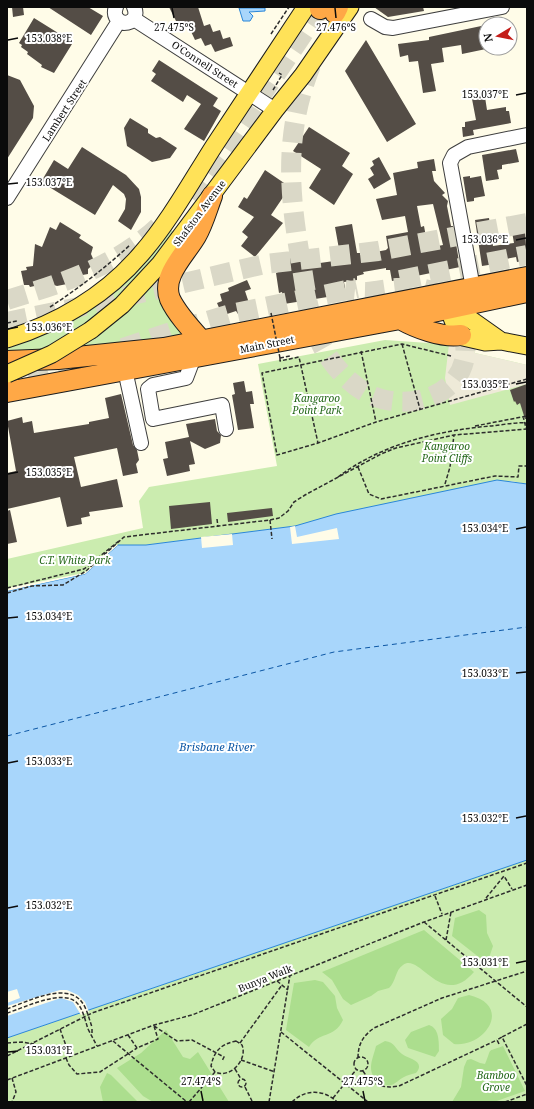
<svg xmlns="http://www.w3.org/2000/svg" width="534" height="1109" font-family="'Noto Serif',serif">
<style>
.green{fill:#cbecaf}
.forest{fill:#acde8e}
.plaza{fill:#eeead8}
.water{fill:#a8d6fb;stroke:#2a86d8}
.pier{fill:#fffce8}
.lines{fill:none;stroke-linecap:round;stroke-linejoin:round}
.ferry{stroke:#0c57a5;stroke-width:1;stroke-dasharray:5 4;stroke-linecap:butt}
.building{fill:#544d46;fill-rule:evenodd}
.highway-tunnel{stroke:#dad8c7;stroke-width:20;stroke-dasharray:20 10;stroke-linecap:butt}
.minor-casing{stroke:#3e3e3e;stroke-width:16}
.major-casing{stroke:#1c1c1c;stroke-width:19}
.highway-casing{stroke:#1c1c1c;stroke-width:22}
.path{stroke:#2d2d2d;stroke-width:1.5;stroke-dasharray:4 2;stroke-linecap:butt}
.minor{stroke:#fff;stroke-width:14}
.major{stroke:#ffe258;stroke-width:17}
.highway{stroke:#ffa846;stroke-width:20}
.major-bridge-casing{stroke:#1c1c1c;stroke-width:19;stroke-linecap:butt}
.path-bridge{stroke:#2d2d2d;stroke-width:1.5;stroke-dasharray:4 2;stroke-linecap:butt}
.major-bridge{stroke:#ffe258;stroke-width:17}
.ticks{fill:none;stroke:#0b0b0b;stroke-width:1.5}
.labels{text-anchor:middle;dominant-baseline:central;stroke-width:4;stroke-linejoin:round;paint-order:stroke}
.street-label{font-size:10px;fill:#0b0b0b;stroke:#fff}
.park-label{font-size:10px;font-style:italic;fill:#226617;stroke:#fff}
.water-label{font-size:11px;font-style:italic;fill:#0c57a5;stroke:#fff}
.ticks-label{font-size:10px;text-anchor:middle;fill:#0b0b0b;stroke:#fff;stroke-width:4;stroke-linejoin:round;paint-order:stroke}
</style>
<rect width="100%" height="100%" fill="#fffce8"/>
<!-- green -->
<path class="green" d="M170 229 176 234 148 267 101 314 44 350 7 353V345L42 333Z
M167 269 190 334 70 351 119 318 140 298Z
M385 340 472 346 475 353 527 365V484L511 481 361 509 295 526 146 545H118L85 574 7 591V559L143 528 139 501 149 487 277 466 258 364Z
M527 860V1102H7V1038Z"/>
<!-- forest -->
<path class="forest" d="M479 910 486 915 487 933 493 946 488 961 485 962 452 936 455 918Z
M424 930 474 972C441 1010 420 952 403 965 395 970 396 982 389 988L378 991 371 996 351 1005 343 999 332 980 322 972Z
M315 980 323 982 335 996 337 1008 343 1020C334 1039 319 1031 309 1047L286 1030 294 983Z
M469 995C514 1006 484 1048 454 1044L443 1035 441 1019 452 1009 458 998Z
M429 1025C439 1028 439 1041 439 1051L435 1057 408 1048 405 1040 411 1032Z
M166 1030 183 1057 190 1059 198 1052 229 1102H153L143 1096 117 1068 141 1053Z
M385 1041C395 1042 395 1049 402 1054 409 1059 426 1061 416 1073 412 1074 407 1075 404 1077 399 1079 396 1084 391 1085 387 1086 383 1084 379 1082 365 1072 373 1059 376 1046Z
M503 1046 525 1091 494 1102H452L461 1087 464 1067 467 1060 471 1059 480 1063 485 1064C493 1046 485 1053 503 1046Z
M107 1073 111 1075 138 1102H103L100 1087Z"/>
<!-- plaza -->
<path class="plaza" d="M449 344 472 346 475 353 527 365V384L450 405 445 378Z"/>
<!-- water -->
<path class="water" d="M239 8H265V11L249 12 253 16 250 21H243Z
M497 480 527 484V860L7 1038V591L85 574 118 545H146L295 526 336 514Z"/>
<!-- pier -->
<path class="pier" d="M295 526 297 537 337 528 339 539 292 544 290 527Z
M232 534 233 545 202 548 201 537Z
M114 545H118L85 574 7 591V589L12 587 84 573Z
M17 989 20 998 7 1003V992Z
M60 990H67L78 995 85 1002 89 1012 81 1015 73 1002 61 998 7 1016V1006Z"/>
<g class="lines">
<!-- ferry -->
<path class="ferry" d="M7 736 334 652 527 627"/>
</g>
<!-- building -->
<path class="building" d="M12 7H23L24 15 13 17Z
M48 7H88L103 16 91 35Z
M169 7H198L204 26 210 24 213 32 220 30 223 39 230 37 233 46 215 52 211 44 205 46 201 38 195 40 188 25 184 31 178 25Z
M374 7H423L424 11 388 17Z
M34 18 63 36 72 44 54 73 41 67 42 65 27 54 28 52 21 47 22 45 19 43Z
M486 25V49L462 54 461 45 442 48 444 62 431 64 436 91 423 93 418 61 409 62 408 55 400 57 398 44 429 40V37Z
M366 40 416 124 387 142 345 71Z
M159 60 218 98 213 106 221 111 204 141 184 129 201 104 187 95 183 102 151 81 156 74 152 71Z
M7 75 20 80 34 106 33 118 7 159Z
M485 97 487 110 506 107V111H509L511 123 473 130 474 135 463 137 462 127H465V122L476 120 472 99Z
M130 118 148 129V133L156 138 160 137 177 148 170 158 152 162 127 146 124 128Z
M309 127 350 153 342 166 353 174 334 205 309 188 321 169 293 151Z
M82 147 126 175 139 189 141 197V212L131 230 118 221 125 209 126 199 124 194 113 185 95 215 41 182 54 160 68 169Z
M516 149 519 162 502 165V169L497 170 499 179 486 181 482 155Z
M379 157 391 179 374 189 368 179 374 175 370 168 374 165 372 161Z
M434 159 436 171H432L434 181 445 193 442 195 448 201 447 206 451 226H453L460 267 392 281 390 270H386V268L363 272 364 274 357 276V280L344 282 346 294 284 304 282 292 279 293 276 273 278 272 276 261 318 253 320 263 341 260 335 227 352 224 357 253H360V255L386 250 388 248 386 236 408 232 405 216 382 220 376 199 397 195 393 173 418 168 417 162ZM433 204 443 245 428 248 424 226 421 227 417 206Z
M265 170 290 187 271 215 283 223 255 257 241 246 248 237 242 232 254 217 238 207 244 197 247 199Z
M470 176V178L481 176 485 196 474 198V201L467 202 463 177Z
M489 218 493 246 514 243 512 232 525 230 527 260 517 262 516 257 500 260 501 263 482 266 475 220Z
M60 222 81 235 79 238 93 247 91 254 95 263 88 269V274L71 277 72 283 57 286 48 283 30 287 29 285H24L21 271 27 270 26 267 33 266 35 244 42 247 50 227 56 230Z
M247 280 251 289 245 291 249 303 246 307 247 310 238 314 236 311 227 314 225 308 220 310 217 303 222 301 220 294 229 291 228 288Z
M244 381 246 392 252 391 254 404H250L254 428 238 430 232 395 235 394 233 383Z
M527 384V419H525L520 403 517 405 515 401 514 402 510 390Z
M121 394 133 445 137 450 139 460 136 464 138 473 123 476 117 448 74 457 81 487 117 479 123 507 89 512 90 516 81 518 82 524 67 527 60 497 7 509V473L16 471 7 421 22 417 23 423 32 421 34 433 89 424V422L109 418 105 398Z
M215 419 217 431 221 435 220 443 205 449 190 441 195 464 189 465 190 471 167 476 163 459 168 458 165 442 189 437 186 424Z
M210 502 212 524 171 529 169 506Z
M272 508 273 516 228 522 227 513Z
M10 510 17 542 7 544V511Z"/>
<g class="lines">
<!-- highway-tunnel -->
<path class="highway-tunnel" d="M311 65C283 136 289 195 302 268 307 300 311 333 330 359 340 373 353 386 368 394 419 418 485 385 460 323 453 308 447 297 431 291 411 283 388 290 367 292 360 292 352 291 345 290
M189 196 220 156 320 9
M400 280 527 255
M7 300C62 283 115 267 158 227
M7 322 98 303 265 264 378 251 527 223
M123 348 180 329 231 314 357 288
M31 383 93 358"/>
<!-- minor casing -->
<g class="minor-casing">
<path id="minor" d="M116 7C113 15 116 20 124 23 133 23 138 16 134 7
M134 19 275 110
M371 19 385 27 393 28 502 7
M7 198 119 21
M473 288 450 163 454 155 468 147 527 135
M194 357 186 378 153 385 148 389 153 419 222 405 226 429
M125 370 141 443"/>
</g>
<!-- major casing -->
<g class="major-casing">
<path id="major" d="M456 295 467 317 501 341
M444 297 456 328 463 337 485 342 501 341 527 346
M91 330 122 305 160 264 275 110 303 75 350 7
M7 339C58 323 106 295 141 254 169 222 191 182 214 146 244 100 275 54 306 7"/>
</g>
<!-- highway casing -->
<g class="highway-casing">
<path id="highway" d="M320 9 321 7
M335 13 338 7
M400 319C416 328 442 338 461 335
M202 341C191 329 177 314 170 299 161 276 185 255 196 236 203 224 207 209 212 196
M7 361 58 359 164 348 527 277
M7 392 400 319 527 292"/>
</g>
<!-- path -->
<path class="path" d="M271 34 289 7
M273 90 282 75 279 73
M50 307C79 288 105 268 130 245
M7 323 17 321
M402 344 420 409
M361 351 376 422
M451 356 402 344 262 373 277 455 318 443 376 422 527 379
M280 358V361L299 357 318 443
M280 358 290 356
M523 416 526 428
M475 426 527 416
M358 467 369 494 381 499 495 476 518 477 519 466H527
M338 477C382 444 436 431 490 426 502 425 515 422 527 423
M445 484 450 467 454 435
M217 519 218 527
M270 520 272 539
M7 588 84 569 120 540
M7 593 32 586 63 585 86 571 124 537 270 520 279 518 288 511 294 502 305 495 381 454 396 448 454 435 527 429
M435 896 442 914
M486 898 504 876 512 889
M424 922 527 1007
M446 940 451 912
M277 981 288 990
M527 1024 502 1037 527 1086
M154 1026 177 1041 192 1040 224 1057 222 1061
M60 1029 70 1057
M88 1029 97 1046
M281 1032 368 1102
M92 1033V1027
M128 1035 137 1048 158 1039 154 1026
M113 1041 187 1102
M236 1041 242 1045C248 1060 230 1079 215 1072L211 1066C214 1051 221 1044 236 1041Z
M7 1043 22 1042 34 1044
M240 1043 282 985
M499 1044 497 1040 502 1037
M7 1056 92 1013 527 863
M354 1064a7 7 0 1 1 14 0a7 7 0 1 1-14 0Z
M66 1058 69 1065 77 1074 100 1072 137 1048
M358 1058C358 1044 363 1036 374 1028L442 998 527 971
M241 1060 275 1072
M235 1069 241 1079
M363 1071C372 1085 383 1089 399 1086L497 1040
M12 1078 16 1092 12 1102
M238 1083a4 4 0 1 1 8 0a4 4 0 1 1-8 0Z
M7 1080 154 1025 192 1015 424 922 527 885
M245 1087 252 1101
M333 1098 356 1070
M189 1102 215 1072
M269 1102 290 975
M292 1102C305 1089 324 1089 337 1102
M505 1102 527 1094"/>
<!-- minor -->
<use href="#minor" class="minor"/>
<!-- major -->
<use href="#major" class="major"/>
<!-- highway -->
<use href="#highway" class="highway"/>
<!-- major-bridge casing -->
<g class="major-bridge-casing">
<path id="major-bridge" d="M7 374 52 354 91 330"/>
</g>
<!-- path-bridge -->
<path class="path-bridge" d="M271 313 280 358
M7 1009C26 1002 65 982 81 1001 87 1008 89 1019 92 1027
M7 1013C24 1008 63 988 77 1003 83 1009 85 1020 88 1029"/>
<!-- major-bridge -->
<use href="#major-bridge" class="major-bridge"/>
</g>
<!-- ticks -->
<path class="ticks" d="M172 8 174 18M335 8 336 18M8 40 18 38M516 95 526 93M8 184 18 183M516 240 526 238M8 329 18 327M516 384 526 382M8 474 18 472M516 529 526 527M8 618 18 617M516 673 526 672M8 763 18 761M516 818 526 816M8 908 18 906M516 963 526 961M8 1052 18 1051M201 1091 203 1101M363 1091 365 1101"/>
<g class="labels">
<!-- street labels -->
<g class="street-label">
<text transform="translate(205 64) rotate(33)">O'Connell Street</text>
<text transform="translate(64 110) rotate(-57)">Lambert Street</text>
<text transform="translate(199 213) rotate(-53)">Shafston Avenue</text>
<text transform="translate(267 344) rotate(-11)">Main Street</text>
<text transform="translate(265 978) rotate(-22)">Bunya Walk</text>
</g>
<!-- park labels -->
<g class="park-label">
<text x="317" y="398">Kangaroo<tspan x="317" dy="12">Point Park</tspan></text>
<text x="447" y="446">Kangaroo<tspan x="447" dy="12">Point Cliffs</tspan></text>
<text x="75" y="560">C.T. White Park</text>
<text x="496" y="1075">Bamboo<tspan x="496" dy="12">Grove</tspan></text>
</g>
<!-- water labels -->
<g class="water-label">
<text x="217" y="746">Brisbane River</text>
</g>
</g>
<g class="ticks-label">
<text x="174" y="31">27.475°S</text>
<text x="336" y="31">27.476°S</text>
<text x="49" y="42">153.038°E</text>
<text x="485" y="98">153.037°E</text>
<text x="49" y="186">153.037°E</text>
<text x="485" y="243">153.036°E</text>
<text x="49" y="331">153.036°E</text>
<text x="485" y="388">153.035°E</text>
<text x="49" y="476">153.035°E</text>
<text x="485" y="532">153.034°E</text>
<text x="49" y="620">153.034°E</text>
<text x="485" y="677">153.033°E</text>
<text x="49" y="765">153.033°E</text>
<text x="485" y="822">153.032°E</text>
<text x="49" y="909">153.032°E</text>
<text x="485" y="966">153.031°E</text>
<text x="49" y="1054">153.031°E</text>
<text x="201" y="1085">27.474°S</text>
<text x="363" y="1085">27.475°S</text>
</g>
<!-- border -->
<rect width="534" height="1109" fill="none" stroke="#0b0b0b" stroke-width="16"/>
<!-- north arrow -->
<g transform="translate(498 36) rotate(260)"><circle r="19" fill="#ffffff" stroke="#9d9d9d"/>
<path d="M0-3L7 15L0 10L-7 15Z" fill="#c41d19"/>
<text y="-6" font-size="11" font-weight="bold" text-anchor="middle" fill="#0b0b0b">N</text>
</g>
</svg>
